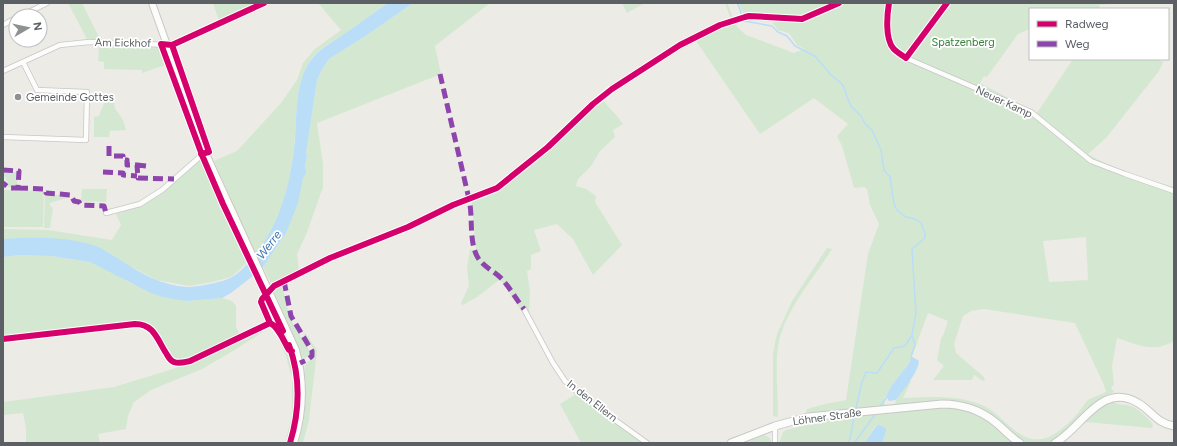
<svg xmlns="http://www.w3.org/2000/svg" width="1177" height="446" font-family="Figtree,sans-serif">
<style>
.green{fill:#d4e8d1;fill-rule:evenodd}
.water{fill:#baddf8}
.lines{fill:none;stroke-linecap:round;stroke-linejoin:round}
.stream{stroke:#baddf8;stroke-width:1.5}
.minor-casing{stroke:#c7c7c7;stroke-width:6}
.tertiary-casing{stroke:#c7c7c7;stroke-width:8}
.secondary-casing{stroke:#c7c7c7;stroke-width:9}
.minor{stroke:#fcfcfb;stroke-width:4.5}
.tertiary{stroke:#fcfcfb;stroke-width:6}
.secondary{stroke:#fcfcfb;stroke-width:7}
.quiet{stroke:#8e44ad;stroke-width:5;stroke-dasharray:10 5;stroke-linecap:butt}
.cycleway-casing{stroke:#fff;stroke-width:8}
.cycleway{stroke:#d6006c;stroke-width:6}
.poi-dot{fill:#8e9192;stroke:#fff;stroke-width:1.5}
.labels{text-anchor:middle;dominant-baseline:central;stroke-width:3.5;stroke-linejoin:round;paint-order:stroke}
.park-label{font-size:11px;fill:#348338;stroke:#fff}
.street-label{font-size:11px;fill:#5c6064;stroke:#fff}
.poi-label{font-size:11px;fill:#5c6064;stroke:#fff;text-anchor:start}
.water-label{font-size:12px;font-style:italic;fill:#4078b1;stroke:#fff}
</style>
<rect width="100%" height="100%" fill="#ecebe6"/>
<!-- green -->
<path class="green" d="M68 3H82L100 39H87Z
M213 3H259L219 21Z
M318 3H388C372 14 356 25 341 36 330 43 317 50 310 61 296 83 297 109 295 134 292 176 284 221 256 254L214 161 237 151 281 103 297 80 303 63 315 49 341 30Z
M413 3H490L435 46 441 74 317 123 323 164V187L306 235 297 254 299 270 271 283 263 267 286 233 303 178 307 157 306 153 317 80 322 69 329 59 367 35Z
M622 3H645L627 13Z
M725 3H727L737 27 746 35 794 53 804 49 797 45 789 33 778 30 772 22 745 20 739 3H1130L1099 5 1100 9H1030V29L1018 34 987 77 984 76 980 83 1037 113 1073 59H1155L1163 62 1159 71 1106 138 1088 154C1114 170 1145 178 1174 187V341C1169 343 1164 346 1158 347 1144 349 1130 342 1117 338L1112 366 1114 385 1111 387 1114 392 1109 394C1115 410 1123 401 1135 408 1142 412 1147 418 1152 423L1153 426 1152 428 1085 422 1064 443H882L886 428 879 425H876L864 443H779L783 432 786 430 810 424 853 416 854 408 807 413 806 412 807 409 825 404 846 400 868 254 879 224 870 205 867 189 864 187 854 188 842 146 837 136 848 124 814 98 760 134 696 41 643 72 642 71 602 99C609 108 617 115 623 124L613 130 615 137 600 151 591 166 578 179 576 186 586 189 596 196 595 202 622 245 593 275 573 239 557 224 534 230 541 251 531 255V269L527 271 530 292 529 314 531 319 564 378 579 391 650 443H581L560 404 576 394 565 383 527 319 502 282 499 280 477 297 463 305 461 303 469 286 467 268 470 250H476L471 194 492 188 510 176 547 146 599 97 633 72 679 44 719 23 731 19ZM1086 237 1088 280 1049 282 1043 241ZM984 309 1075 323 1104 385 1106 392C1100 395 1091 397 1087 401 1084 404 1083 407 1081 409 1074 419 1058 434 1046 438 1019 446 1005 416 984 406 958 394 930 397 903 398L911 381H909L896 400 895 404 885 405 884 399 892 385 910 362 928 313 948 321 944 333 941 339 937 360 944 366 933 380H972L974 375 983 381 985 380 984 377 956 353 954 344 963 316 971 311Z
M99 45 158 47 165 65 142 73V70L104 69V62L98 61Z
M185 71 206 132 203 133 182 72Z
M106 98 114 102 115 109C121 115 124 121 126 130L110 131 109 137H94V117L99 116Z
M201 156 226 216 247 262 237 272 231 277 212 282 189 286 157 280 128 265 103 249 43 238 3 239V229L48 230 112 240 121 225 116 214 144 204 158 195Z
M3 172H18L17 187H9Z
M82 189H107L106 202 81 201Z
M3 190 44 191 43 227H3Z
M45 195H67L69 198C66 198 52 202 50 203V206L53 208 50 228H44Z
M827 248 832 249C814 278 784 311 778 346 775 369 778 394 778 417L773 416V353L777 334 792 301Z
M20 255 51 256 90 262 114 273 130 283 186 301 222 298 232 301 236 306V327L240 336 188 360 179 362 172 359 152 327 143 323 140 326 3 341V257Z
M279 285 281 286 286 299 289 317 309 350V356L305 358 301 357 297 344 273 289Z
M265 298 285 339 288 348C285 342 282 336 279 330 273 321 263 313 263 302Z
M262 329 264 331 233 351 202 369 151 390 134 402 128 416 126 429 98 434 100 443H26V428L23 413 3 415V402L114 387 173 369 211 354Z
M303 333 306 334 317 350 309 420 303 443H298C304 425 306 406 306 388 306 381 303 372 305 366 306 361 314 360 314 355 315 346 305 339 303 333Z
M277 336 279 337C285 350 294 361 294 376L291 375 286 356Z
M295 381C297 402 294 422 288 443H285L292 415V382Z
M762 435C767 435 771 438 772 443H741Z"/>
<!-- water -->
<path class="water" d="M388 3H413L367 35 329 59 322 69 317 80 306 153 307 157 305 166 306 173 303 178 298 203 286 233 263 267 254 275 231 293 222 298 186 301 163 297 151 293 90 262 51 256 20 255 3 257V239C35 237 71 236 101 248 108 252 115 257 122 261 142 274 163 286 188 287 197 287 225 282 232 277 240 273 246 265 252 258 281 225 291 182 295 139 297 113 295 82 311 60 318 50 331 43 341 36 357 25 372 14 388 3Z
M911 356 919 361C918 373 903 390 896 400L889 401 886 396 892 385 910 362Z
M877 425H879L886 428V431L882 443H864Z"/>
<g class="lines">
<!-- stream -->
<path class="stream" d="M737 3C741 8 740 15 744 21L772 26 778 32 787 36 795 46 815 56 831 75 841 83 844 87 847 97 851 106 861 116 865 124 872 130 881 150 884 170 890 177 894 204 897 210 906 217 915 219 921 223 925 233V238L912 249 916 313 912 335 905 346 894 348 877 373 866 372 862 382 856 408
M911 356 915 345 912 335
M880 406 887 397
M849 443 854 417
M852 443 855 442 876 413"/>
<!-- minor casing -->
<g class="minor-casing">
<path id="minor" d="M889 3C887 15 885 38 893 48 896 52 902 55 906 58L1031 112 1091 161 1125 174 1174 191
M21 16 47 3
M3 25 16 18
M906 58 947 3
M3 71 60 45 89 42 172 45 264 3
M3 137 86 140 87 92 37 90 23 62
M106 213 140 204 162 190 202 155 206 154
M524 309 553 363 565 381 583 397 647 443
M775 443V426"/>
</g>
<!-- tertiary casing -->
<g class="tertiary-casing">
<path id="tertiary" d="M152 3 206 154 296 350C305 382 304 411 294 443"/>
</g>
<!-- secondary casing -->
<g class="secondary-casing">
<path id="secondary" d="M731 443 775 426 808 417 942 404C962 404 979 409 995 422 1004 429 1010 437 1020 443
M1055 443C1082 428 1101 381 1138 403 1152 411 1156 423 1174 426"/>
</g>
<!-- minor -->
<use href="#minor" class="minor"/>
<!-- tertiary -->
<use href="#tertiary" class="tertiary"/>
<!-- secondary -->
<use href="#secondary" class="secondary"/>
<!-- quiet -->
<path class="quiet" d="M440 74 469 199C473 217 469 237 476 254 481 266 493 270 502 279 510 288 516 299 524 309
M109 146V156H123V160H127V165H137L138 178 174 179
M137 165 146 166
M3 170 19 171 18 188H9L3 183
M103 172 123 173V175L137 176
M18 188 45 189 46 193 71 195 74 201 79 202 81 205 104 206 106 213
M284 281 291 316 312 351V356L307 360 300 363"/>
<!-- cycleway casing -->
<g class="cycleway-casing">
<path id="cycleway" d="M264 3 172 45 161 44 202 155 223 204 283 331
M889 3C887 15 885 38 893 48 896 52 902 55 906 58L947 3
M172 45 209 152 201 154
M3 339 135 324C154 324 157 339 166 353 168 356 170 361 174 362 179 364 185 362 190 361L270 323
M289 345C301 378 300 410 290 443
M292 351 289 350C284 342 279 327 270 323L261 302 262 299 274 286 330 258 408 227 453 205 497 188 548 147 593 104 612 89 680 45 720 25 745 17 749 16 802 19 839 3"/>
</g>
<!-- cycleway -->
<use href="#cycleway" class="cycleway"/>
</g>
<!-- markers -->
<circle class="poi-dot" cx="18" cy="97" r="4"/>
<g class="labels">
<!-- park labels -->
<g class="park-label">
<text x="963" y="42">Spatzenberg</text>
</g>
<!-- street labels -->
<g class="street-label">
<text transform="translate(123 43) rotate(1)">Am Eickhof</text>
<text transform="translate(1004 102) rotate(25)">Neuer Kamp</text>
<text transform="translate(592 401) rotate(38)">In den Ellern</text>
<text transform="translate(827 417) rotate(-8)">Löhner Straße</text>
</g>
<!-- poi labels -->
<g class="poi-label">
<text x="26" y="97">Gemeinde Gottes</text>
</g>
<!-- water labels -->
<g class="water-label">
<text transform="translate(269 245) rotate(-53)">Werre</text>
</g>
</g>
<!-- border -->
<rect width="1177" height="446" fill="none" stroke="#5c6064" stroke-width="8"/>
<!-- legend -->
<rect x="1029" y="8" width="140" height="52" fill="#ffffff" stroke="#bebfc1"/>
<rect x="1037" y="21" width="20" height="6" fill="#d6006c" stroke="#bebfc1"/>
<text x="1065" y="28" font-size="12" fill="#5c6064">Radweg</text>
<rect x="1037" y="41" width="20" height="6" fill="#8e44ad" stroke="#bebfc1"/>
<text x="1065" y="48" font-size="12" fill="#5c6064">Weg</text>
<!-- north arrow -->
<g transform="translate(28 28) rotate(81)"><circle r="19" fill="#ffffff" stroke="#bebfc1"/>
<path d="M0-3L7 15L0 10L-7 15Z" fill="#8e9192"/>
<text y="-6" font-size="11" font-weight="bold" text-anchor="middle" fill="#5c6064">N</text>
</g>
</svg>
